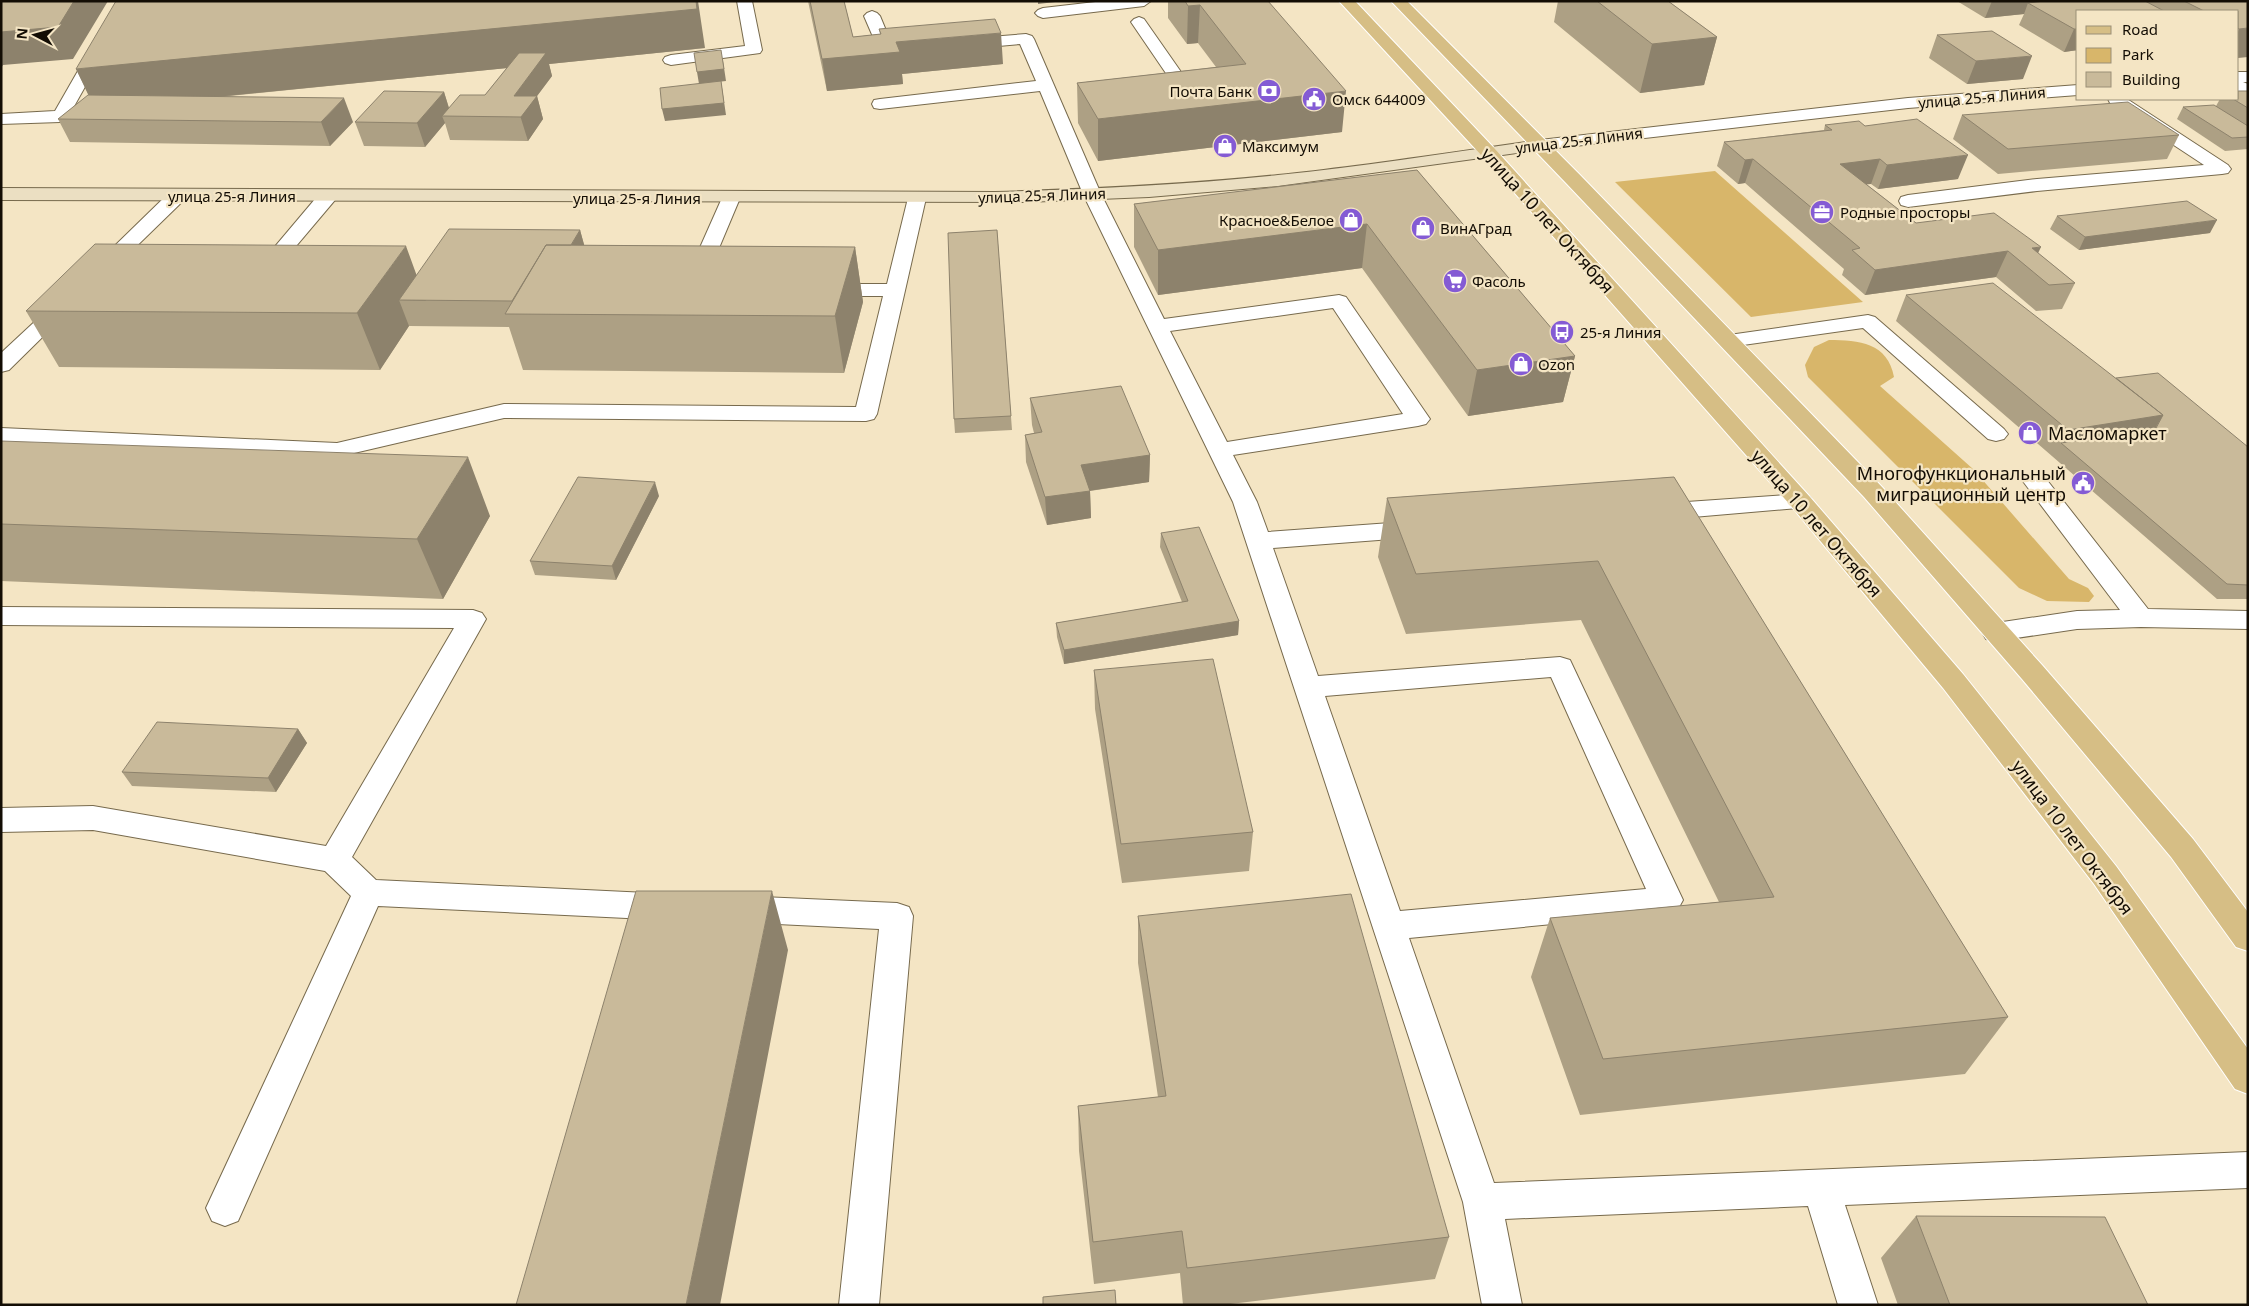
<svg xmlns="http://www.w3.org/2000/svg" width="2249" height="1306" font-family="'Noto Sans',sans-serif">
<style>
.green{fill:#d8b66a}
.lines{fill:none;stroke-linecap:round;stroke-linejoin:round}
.lane-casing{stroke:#776a4d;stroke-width:2}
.street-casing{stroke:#776a4d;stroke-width:2}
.secondary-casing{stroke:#776a4d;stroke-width:2}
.primary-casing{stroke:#fff;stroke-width:2}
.lane{fill:#fff;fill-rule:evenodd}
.street{fill:#fff;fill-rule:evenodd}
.secondary{fill:#ebdfc2;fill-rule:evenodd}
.primary{fill:#d6be85;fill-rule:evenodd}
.wall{fill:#ada084}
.shaded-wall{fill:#8d826c}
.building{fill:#c9ba9a;stroke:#8d826c}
.labels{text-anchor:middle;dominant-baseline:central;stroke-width:4.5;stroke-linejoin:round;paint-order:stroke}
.far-poi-label{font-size:15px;fill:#130d04;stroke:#f4e5c4;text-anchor:start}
.far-street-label{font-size:15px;fill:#130d04;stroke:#f4e5c4}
.street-label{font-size:18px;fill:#130d04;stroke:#f4e5c4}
.poi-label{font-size:18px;fill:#130d04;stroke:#f4e5c4;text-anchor:start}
</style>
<rect width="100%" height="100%" fill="#f4e5c4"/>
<!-- green -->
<path class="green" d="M1715 171 1863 302 1751 317 1615 182Z
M1829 340C1859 340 1888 343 1894 377L1880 386 1973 469 2069 579 2088 588 2094 596 2089 602 2047 601 2019 588 1808 377 1805 365 1814 347Z"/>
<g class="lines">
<!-- lane casing -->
<g class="lane-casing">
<path id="lane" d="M118 1H133L72 110H104L107 114 104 118 60 122 1 124V114L55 111Z
M737 1H752L762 50 760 53 671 65 665 63 663 60 665 57 671 55 745 46Z
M1104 1H1151L1144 6 1043 18 1038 16 1035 13 1038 10 1043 8Z
M872 11 877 13 880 16 892 45 911 46 913 49 911 52 886 55 880 53 864 16 867 13Z
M1139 17 1144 19 1195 92 1193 96 1175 98 1169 97 1167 93 1169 89 1176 88 1131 22 1134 19Z
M1026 34 1032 36 1034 39 1101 194 1164 319 1339 295 1346 297 1430 419 1426 424 1418 426 1233 455 1257 502 1268 532 1418 521 1427 523 1431 529 1427 535 1418 537 1273 548 1318 676 1560 657 1570 660 1683 900 1678 909 1667 913 1409 938 1494 1183 2248 1152V1188L1845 1205 1878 1305H1838L1808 1206 1505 1219 1522 1305H1482L1463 1202 1233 502 1083 194 1040 91 880 109 874 108 872 104 874 100 880 99 1036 81 1020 44 965 49 959 47 957 44 959 41 965 39ZM1333 308 1403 414 1227 442 1170 331ZM1551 677 1646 889 1400 911 1325 696Z
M2238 80 2248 84V96L2238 92Z
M2108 99H2127L2228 165 2231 169 2228 173 2222 174 2037 191 1908 207 1901 205 1899 201 1901 197 1908 195 2037 179 2204 165 2110 103Z
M178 189 185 191 187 195 185 199 109 273 102 275 95 273 92 269 95 265 171 191Z
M328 190 335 192 337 196 335 200 270 277 263 279 256 277 253 273 256 269 321 192Z
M731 192 738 194 740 198 706 279 703 283 696 285 689 283 686 279 722 198 724 194Z
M917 192 924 194 926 198 877 414 874 419 866 421 504 418 337 457 1 442V428L337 443 504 404 856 407 883 296H825L818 294 815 290 818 286 825 284H887L908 198 910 194Z
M65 298 72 300 75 304 72 308 9 370 1 372V353L58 300Z
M1868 315 1875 317 2004 429 2008 434 2004 439 1996 441 1988 439 1863 328 1729 347 1721 346 1718 341 1721 336 1729 335Z
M2034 473 2043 475 2148 609 2248 611V629L2141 627 2077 629 1996 641 1986 639 1982 632 1986 625 1996 623 2077 611 2120 610 2022 480 2025 475Z
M1801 494 1810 497 1813 502 1810 507 1658 520 1649 517 1646 512 1649 507 1658 504Z
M1 607 473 610 482 613 486 619 352 857 376 880 668 894 679 898 684 907 679 916 668 920 378 906 238 1221 225 1226 212 1221 206 1208 351 896 325 871 93 830 1 832V808L93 806 326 846 454 628 1 625Z
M739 896 897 903 909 907 913 916 879 1305H839L879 929 739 922 728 918 723 909 728 900Z"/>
</g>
<!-- street casing -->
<g class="street-casing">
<path id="street" d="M2238 72H2248V82H2238Z
M2078 85V95L1908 108 1540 150 1534 149 1531 145 1534 141 1540 140 1908 98Z"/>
</g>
<!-- secondary casing -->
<g class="secondary-casing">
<path id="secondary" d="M1540 140 1546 141 1549 145 1546 149 1278 186 1149 197 1026 202 1 200V188L995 192C1089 189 1184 185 1278 175 1366 166 1453 152 1540 140Z"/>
</g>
<!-- primary casing -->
<g class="primary-casing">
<path id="primary" d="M1339 1H1355L1494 148 1810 497 1963 674 2116 866 2248 1049V1094L2235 1089 2094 884 1943 688 1792 507 1482 156Z
M1391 1H1407L1581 176 1882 487 2042 665 2193 839 2248 912V951L2236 947 2171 857 2022 679 1864 497 1567 184Z"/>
</g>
<!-- lane -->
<use href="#lane" class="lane"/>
<!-- street -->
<use href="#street" class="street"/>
<!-- secondary -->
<use href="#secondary" class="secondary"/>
<!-- primary -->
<use href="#primary" class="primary"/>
</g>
<!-- wall -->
<path class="wall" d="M808 1H844L853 37 880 34 879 29 1003 64 902 74 903 84 827 91Z
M1168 1H1268L1342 132 1098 161 1078 123 1077 83 1216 67 1198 43 1187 44 1168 18Z
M1558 1H1668L1717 37 1704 85 1640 93 1554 22Z
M1957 1H2248L2238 58V11H2078V50L2064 52 2019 25 2024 14 1985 18Z
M1937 35 2023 79 1967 84 1929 58Z
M705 48 549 64 552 76 537 96 543 119 528 141 450 140 445 123 425 147 364 146 355 122 444 92 449 108 485 95 507 68 220 97 353 122 330 146 70 142 58 119 89 95 76 69Z
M2248 91V149L2225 151 2177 119 2183 107 2216 106 2220 99H2238Z
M1962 115 2179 135 2167 159 1998 174 1953 139Z
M1825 125 1865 126 1958 179 1878 189 1871 184H1866L1916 223 2038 253 2075 283 2062 309 2036 311 1996 277 1865 295 1842 275 1844 269 1745 183 1738 184 1717 166 1724 142 1824 130Z
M1417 170 1575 356 1563 402 1468 416 1362 268 1158 295 1134 247V204Z
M2057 216 2210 233 2079 250 2050 229Z
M580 230 584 245 855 247 863 302 844 373 523 370 509 327 409 326 380 370 59 367 26 311 417 275Z
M997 230 1012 430 955 433 954 419Z
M1906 295 2116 378 2248 447V599H2217L1896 321Z
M1030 398 1150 455 1149 482 1090 491 1091 518 1047 525 1026 462 1025 435 1034 433 1032 425Z
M1 441 490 516 443 599 1 581Z
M1674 477 2008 1017 1965 1074 1580 1115 1531 977 1550 918 1719 902 1581 620 1406 634 1378 557 1387 498Z
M659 496 616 580 535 575 530 561Z
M1161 533 1239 621 1238 635 1064 664 1057 637 1056 623 1182 602 1160 547Z
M1094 670 1253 832 1249 871 1122 883 1095 709Z
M298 729 307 743 276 792 132 786 122 772Z
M1138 916 1449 1237 1435 1279 1222 1305H1183L1180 1273 1094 1284 1079 1151 1078 1106 1158 1097 1138 963Z
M1916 1216 2148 1305H1898L1881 1258Z"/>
<!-- shaded-wall -->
<path class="shaded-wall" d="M74 1H108L73 59 3 65 1 68V32Z
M698 1 705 48 549 64 552 76 537 96 543 119 528 141 514 96 537 65 95 109 76 69Z
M1038 1H1064L1038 4Z
M1992 1H2115L2028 3 2024 14 1985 18Z
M1200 5 1198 43 1187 44 1188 6Z
M2248 28V57L2238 58V32L2239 29Z
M2074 29H2078V50L2064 52Z
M1001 33 1003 64 902 74 903 84 827 91 822 59 896 42Z
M1717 37 1704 85 1640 93 1652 44Z
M2032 56 2023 79 1967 84 1976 61Z
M723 61 726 81 699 84 697 72Z
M721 81 726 115 665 121 662 109Z
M1346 91 1342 132 1098 161V119Z
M444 92 451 115 442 116 445 123 425 147 417 123Z
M344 98 353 122 330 146 321 122Z
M1968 155 1958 179 1878 189 1887 165Z
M1753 159 1745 183 1738 184 1745 160Z
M1880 159 1871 184 1831 188 1840 164Z
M2217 220 2210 233 2079 250 2085 237Z
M1367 224 1362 268 1158 295V250Z
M580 230 587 255 539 301Z
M406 246 426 301 399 300 409 326 380 370 357 313Z
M855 247 863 302 844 373 835 316Z
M2041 247 2030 270 2032 248Z
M2008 251 1996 277 1865 295 1875 270Z
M1575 356 1563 402 1468 416 1477 370Z
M2163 415 2147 442 2061 443 2068 430Z
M1150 455 1149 482 1081 492V465Z
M468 457 490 516 443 599 417 539Z
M655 482 659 496 616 580 612 566Z
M1090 491 1091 518 1047 525 1045 497Z
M1239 621 1238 635 1064 664V650Z
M298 729 307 743 276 792 268 778Z
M772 891 788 950 720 1305H686Z"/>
<!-- building -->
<path class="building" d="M1 1H74L58 27 1 32Z
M116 1H696L697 9 76 69Z
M810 1H844L853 37 881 34 879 29 995 19 1001 33 896 42 900 52 822 59Z
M1185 1H1268L1346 91 1098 119 1077 83 1246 64 1200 5 1188 6Z
M1597 1H1668L1717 37 1652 44Z
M2044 1H2145L2164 11H2078V29H2074L2028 3Z
M2184 1H2248V28L2239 29 2238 28V11H2204Z
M1992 31 2032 56 1976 61 1937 35Z
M721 50 724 69 697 72 694 53Z
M519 53H546L514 96H537L521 117 442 116 460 95H485Z
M721 81 724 103 662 109 660 88Z
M384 91 444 92 417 123 355 122Z
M2238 91H2248V108L2233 99H2238Z
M88 95 344 98 321 122 58 119Z
M2128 102 2179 135 2008 149 1962 115Z
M2214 105 2248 126V137L2232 138 2183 107Z
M1917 119 1968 155 1887 165 1880 159 1840 164 1916 223 1994 213 2041 247 2032 248 2075 283 2049 285 2008 251 1875 270 1852 250 1860 248 1753 159 1745 160 1724 142 1832 130 1825 125 1859 121 1865 126Z
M1417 170 1575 356 1477 370 1367 224 1158 250 1134 204Z
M2187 201 2217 220 2085 237 2057 216Z
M449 229 580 230 571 245H546L512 301 399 300Z
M997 230 1011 416 954 419 948 233Z
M95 244 406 246 357 313 26 311Z
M546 245 855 247 835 316 505 314Z
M1993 283 2163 415 2068 430 1906 295Z
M2158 373 2248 447V585L2227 584 2061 443 2156 428 2163 415 2116 378Z
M1121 386 1150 455 1081 465 1090 491 1045 497 1025 435 1042 432 1030 398Z
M1 441 468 457 417 539 1 524Z
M578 477 655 482 612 566 530 561Z
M1674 477 2008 1017 1603 1059 1550 918 1774 897 1598 561 1416 574 1387 498Z
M1199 527 1239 621 1064 650 1056 623 1188 601 1161 533Z
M1213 659 1253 832 1121 844 1094 670Z
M157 722 298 729 268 778 122 772Z
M636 891H772L686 1305H516Z
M1351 894 1449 1237 1187 1268 1182 1231 1093 1242 1078 1106 1166 1096 1138 916Z
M1916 1216 2105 1217 2148 1305H1950Z
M1115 1290 1116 1305H1043V1297Z"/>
<!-- icons -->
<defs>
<g id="bank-disc" transform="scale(1.25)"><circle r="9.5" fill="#845bd4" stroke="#f4e5c4"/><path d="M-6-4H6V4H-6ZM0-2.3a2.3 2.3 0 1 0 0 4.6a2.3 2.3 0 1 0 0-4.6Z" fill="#fff"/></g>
<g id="civic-disc" transform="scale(1.25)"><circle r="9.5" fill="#845bd4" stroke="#f4e5c4"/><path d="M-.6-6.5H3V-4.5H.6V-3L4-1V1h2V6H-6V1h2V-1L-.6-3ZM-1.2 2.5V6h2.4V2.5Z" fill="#fff"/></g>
<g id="shop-disc" transform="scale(1.25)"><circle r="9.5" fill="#845bd4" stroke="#f4e5c4"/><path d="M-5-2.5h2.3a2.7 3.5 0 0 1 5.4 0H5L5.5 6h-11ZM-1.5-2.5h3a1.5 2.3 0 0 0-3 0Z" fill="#fff"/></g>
<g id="office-disc" transform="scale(1.25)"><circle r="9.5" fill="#845bd4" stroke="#f4e5c4"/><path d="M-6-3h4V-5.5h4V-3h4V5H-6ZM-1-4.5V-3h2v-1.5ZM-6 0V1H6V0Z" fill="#fff"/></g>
<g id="supermarket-disc" transform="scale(1.25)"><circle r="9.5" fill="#845bd4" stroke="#f4e5c4"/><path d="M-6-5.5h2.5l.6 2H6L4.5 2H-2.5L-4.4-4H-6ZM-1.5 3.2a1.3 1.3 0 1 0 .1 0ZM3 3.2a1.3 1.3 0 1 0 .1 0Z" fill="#fff"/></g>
<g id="bus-disc" transform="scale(1.25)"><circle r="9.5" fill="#845bd4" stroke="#f4e5c4"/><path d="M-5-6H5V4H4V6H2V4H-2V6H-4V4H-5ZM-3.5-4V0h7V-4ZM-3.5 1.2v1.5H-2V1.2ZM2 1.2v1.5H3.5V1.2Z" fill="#fff"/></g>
</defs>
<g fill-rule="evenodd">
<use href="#bank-disc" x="1269" y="91"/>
<use href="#civic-disc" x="1314" y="99"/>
<use href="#shop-disc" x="1225" y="146"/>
<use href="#office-disc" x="1822" y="212"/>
<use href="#shop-disc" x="1351" y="220"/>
<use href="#shop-disc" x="1423" y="228"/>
<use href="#supermarket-disc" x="1455" y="281"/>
<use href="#bus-disc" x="1562" y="332"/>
<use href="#shop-disc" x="1521" y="364"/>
<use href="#shop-disc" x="2030" y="433"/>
<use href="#civic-disc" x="2083" y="483"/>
</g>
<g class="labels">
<!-- far-poi labels -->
<g class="far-poi-label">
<text x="1252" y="91" text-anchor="end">Почта Банк</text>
<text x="1332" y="99">Омск 644009</text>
<text x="1242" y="146">Максимум</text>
<text x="1840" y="212">Родные просторы</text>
<text x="1334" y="220" text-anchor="end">Красное&amp;Белое</text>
<text x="1440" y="228">ВинАГрад</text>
<text x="1472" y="281">Фасоль</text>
<text x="1580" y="332">25-я Линия</text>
<text x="1538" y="364">Ozon</text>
</g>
<!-- far-street labels -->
<g class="far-street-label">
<text transform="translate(1982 97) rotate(-5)">улица 25-я Линия</text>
<text transform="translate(1579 140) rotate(-7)">улица 25-я Линия</text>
<text transform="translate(1042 195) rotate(-2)">улица 25-я Линия</text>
<text x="232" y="196">улица 25-я Линия</text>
<text x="637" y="198">улица 25-я Линия</text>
</g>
<!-- street labels -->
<g class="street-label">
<text transform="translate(1548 220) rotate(48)">улица 10 лет Октября</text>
<text transform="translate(1817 523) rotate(49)">улица 10 лет Октября</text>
<text transform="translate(2073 837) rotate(53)">улица 10 лет Октября</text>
</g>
<!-- poi labels -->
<g class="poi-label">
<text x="2048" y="433">Масломаркет</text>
<text x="2066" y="473" text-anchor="end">Многофункциональный<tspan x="2066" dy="21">миграционный центр</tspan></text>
</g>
</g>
<!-- border -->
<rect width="2249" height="1306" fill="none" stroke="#130d04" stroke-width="5"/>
<!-- legend -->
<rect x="2076" y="10" width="162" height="90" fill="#f4e5c4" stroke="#9a8f77"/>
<rect x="2086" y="26" width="25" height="8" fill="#d6be85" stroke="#9a8f77"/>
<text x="2122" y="35" font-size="15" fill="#130d04">Road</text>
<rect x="2086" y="48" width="25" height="15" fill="#d8b66a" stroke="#9a8f77"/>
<text x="2122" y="60" font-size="15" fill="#130d04">Park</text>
<rect x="2086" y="72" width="25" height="15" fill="#c9ba9a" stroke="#9a8f77"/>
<text x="2122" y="85" font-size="15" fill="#130d04">Building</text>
<!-- north arrow -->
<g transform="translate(35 35) rotate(276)" stroke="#f4e5c4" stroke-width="4" paint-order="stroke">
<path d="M0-4L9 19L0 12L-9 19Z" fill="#130d04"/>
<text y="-8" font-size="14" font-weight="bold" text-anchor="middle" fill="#130d04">N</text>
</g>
</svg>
